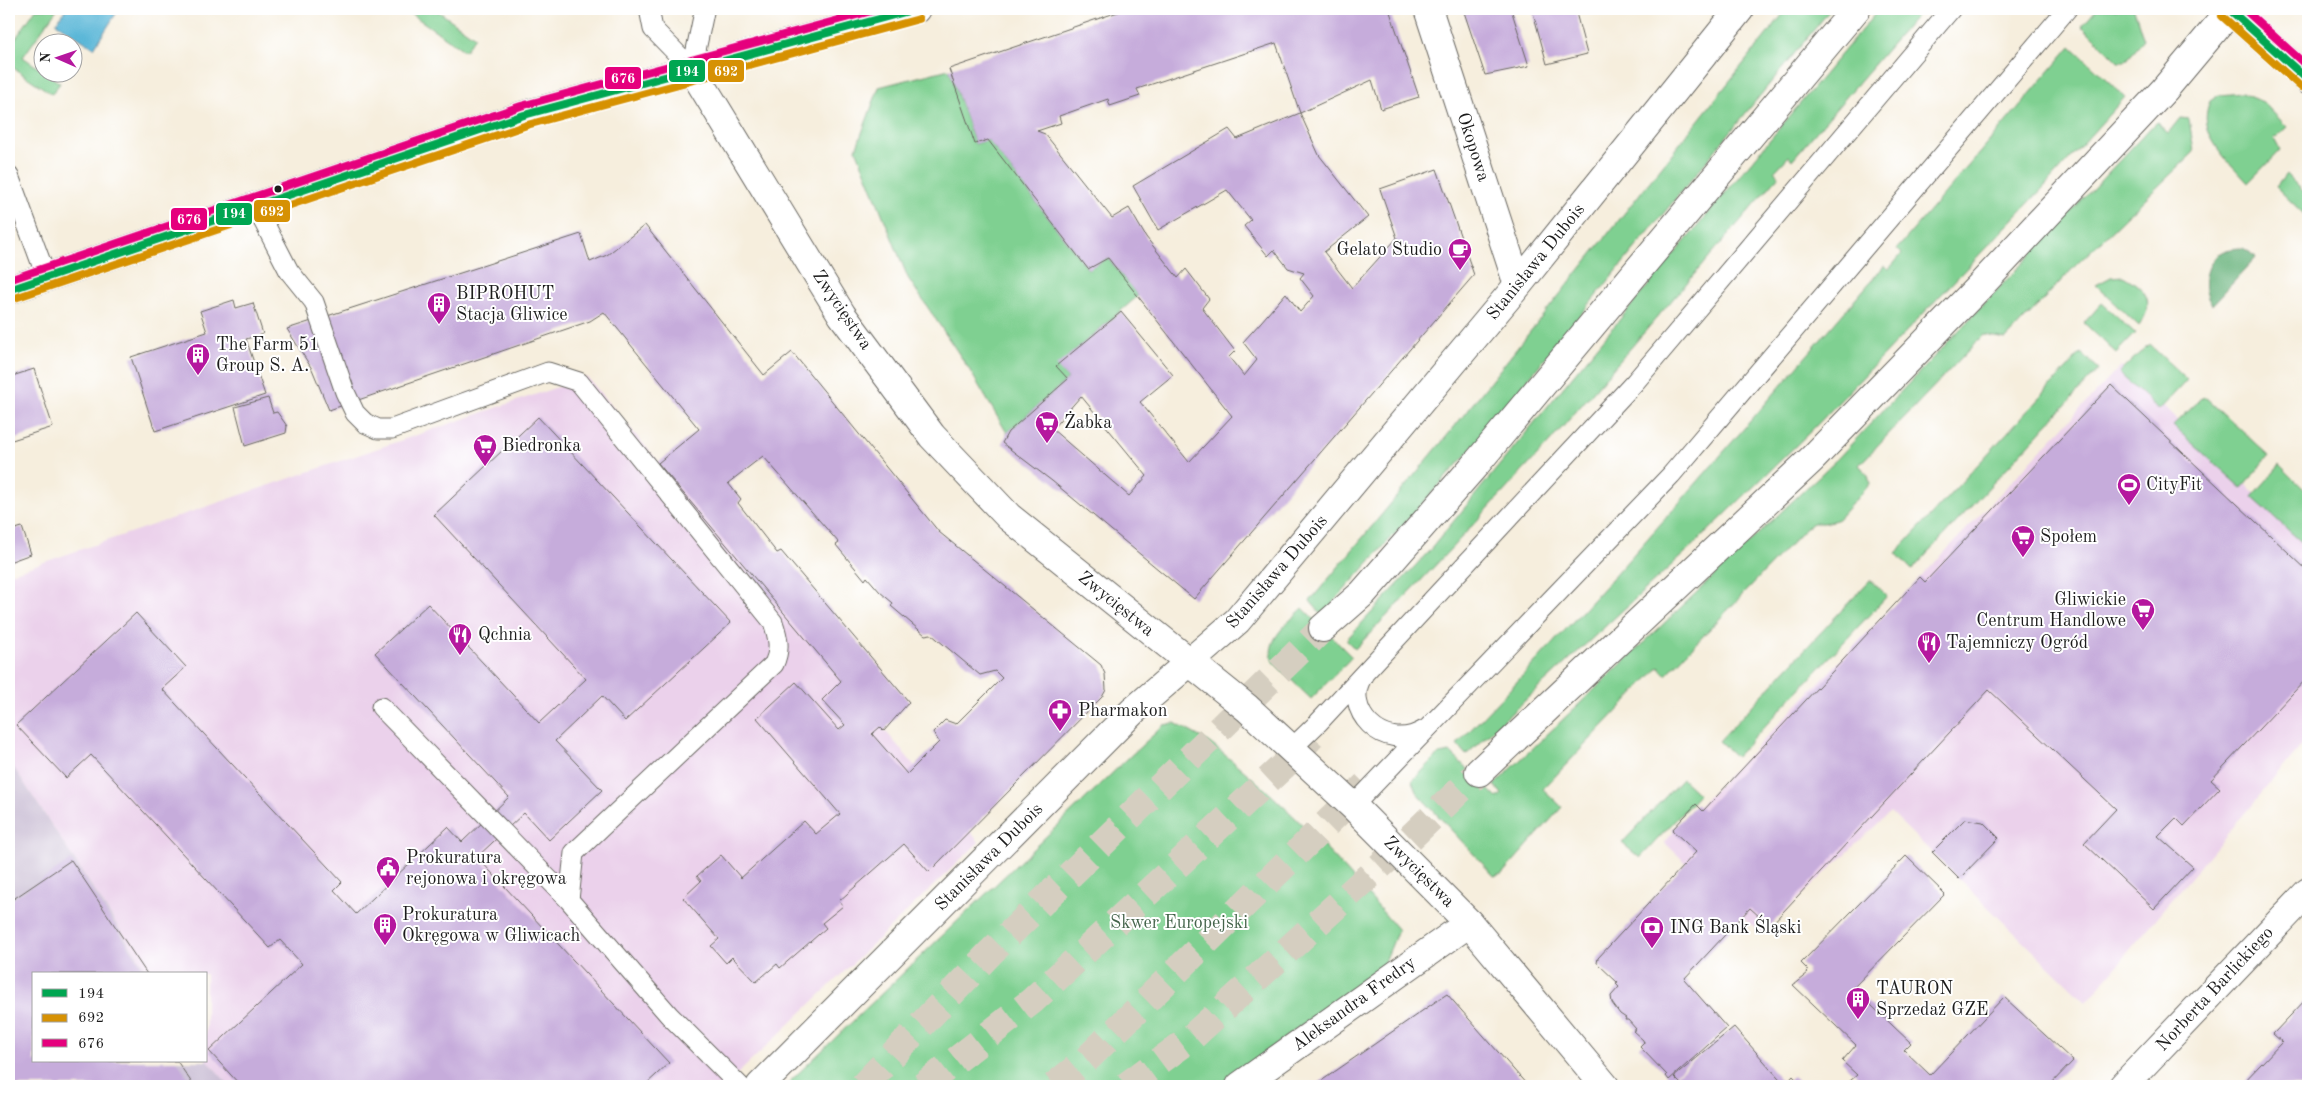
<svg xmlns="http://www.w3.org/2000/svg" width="2317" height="1095" font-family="'Old Standard TT',serif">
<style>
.built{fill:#ebd1eb}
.industrial{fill:#cbbfd5}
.green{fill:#7fd091;stroke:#4e7656}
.forest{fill:#67b27b;stroke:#42674c}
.water{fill:#59b6d7;stroke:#3a697a}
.building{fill:#c6acdb;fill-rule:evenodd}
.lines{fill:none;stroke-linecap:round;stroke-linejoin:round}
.primary-tunnel{stroke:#d5cec0;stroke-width:28;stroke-dasharray:28 14;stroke-linecap:butt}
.service-casing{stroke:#686660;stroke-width:21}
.minor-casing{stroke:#686660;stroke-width:30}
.tertiary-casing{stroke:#686660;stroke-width:30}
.secondary-casing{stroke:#686660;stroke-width:30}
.primary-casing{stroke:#686660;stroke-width:30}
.service{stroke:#fff;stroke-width:19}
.minor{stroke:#fff;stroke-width:28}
.tertiary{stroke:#fff;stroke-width:28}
.secondary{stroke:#fff;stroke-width:28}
.primary{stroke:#fff;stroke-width:28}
.bus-1-casing{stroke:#fff;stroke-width:11}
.bus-2-casing{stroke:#fff;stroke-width:11}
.bus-3-casing{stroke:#fff;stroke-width:11}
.bus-1{stroke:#00a651;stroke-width:8}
.bus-2{stroke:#d69104;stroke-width:8}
.bus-3{stroke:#e5007d;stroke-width:8}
.bus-dot{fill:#1c1c1c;stroke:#fff;stroke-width:2}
.labels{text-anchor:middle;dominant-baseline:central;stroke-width:4;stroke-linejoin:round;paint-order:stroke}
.street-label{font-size:18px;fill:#1c1c1c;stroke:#fff}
.poi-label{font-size:18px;fill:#1c1c1c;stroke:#fff;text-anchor:start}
.park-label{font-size:18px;fill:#44644b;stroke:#fff}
.line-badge{stroke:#fff;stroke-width:2}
.badge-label{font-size:14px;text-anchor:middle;font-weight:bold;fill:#fff}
</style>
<rect width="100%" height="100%" fill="#fff"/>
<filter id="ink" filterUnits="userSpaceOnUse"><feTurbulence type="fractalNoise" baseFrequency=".02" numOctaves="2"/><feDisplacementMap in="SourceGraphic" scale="10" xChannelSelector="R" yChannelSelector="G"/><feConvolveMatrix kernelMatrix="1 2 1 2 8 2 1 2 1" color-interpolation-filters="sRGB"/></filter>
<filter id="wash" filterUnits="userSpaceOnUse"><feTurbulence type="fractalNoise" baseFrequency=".0096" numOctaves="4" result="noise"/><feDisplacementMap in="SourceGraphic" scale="20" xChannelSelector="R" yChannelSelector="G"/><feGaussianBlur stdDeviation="1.12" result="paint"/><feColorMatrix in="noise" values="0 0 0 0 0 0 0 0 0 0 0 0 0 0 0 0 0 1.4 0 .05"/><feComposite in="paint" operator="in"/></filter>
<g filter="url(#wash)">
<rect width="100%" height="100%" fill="#f6eedd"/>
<!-- built -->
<path class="built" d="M2121 366 2308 544V738L2086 1002 1890 812 1761 934 1664 842 1924 574Z
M587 377 979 842 725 1086H230L206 1059V974H149L9 760V574Z"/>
<!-- industrial -->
<path class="industrial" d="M9 760 149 974H34V1061H206V1059L230 1086H9Z"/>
<!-- green -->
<path class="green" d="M36 9H57L23 57 60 83 52 94 9 65V48Z
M404 9H435L475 37 465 51Z
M1787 9H1831L1465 456 1322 615 1310 601 1451 431Z
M1879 9H1922L1792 160 1789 156 1775 171 1779 176 1548 444 1432 569 1355 649 1346 640 1430 550 1570 379Z
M2097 9H2134L2144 40 2125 62H2118L2082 26Z
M2071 46 2125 97 2044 187 1814 428 1701 538 1466 755 1457 744C1607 591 1744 428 1884 266L1889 269 1902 254 1897 249Z
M949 69 975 144 988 140 1088 269 1108 258 1138 296 1057 366 1068 379 1007 433 969 369 908 278 856 149 879 87Z
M2242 93 2263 102 2287 127 2274 139 2280 150 2248 183C2228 160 2195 134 2210 101L2219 95Z
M2180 118 2189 119 2194 152 2077 264 2006 339 1983 335 1859 465 1868 475 1870 484 1837 520 1824 523H1813L1803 531 1666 675 1659 667 1543 789 1562 807 1502 874 1494 876 1416 792 1412 781 1439 754 1450 752 1497 798 1502 794 1494 785 1839 457 2156 122 2168 133Z
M2286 174 2308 196V218L2276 187Z
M2123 276C2147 289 2156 302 2139 326L2096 285 2111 277Z
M2102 303 2135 333 2116 353 2084 323Z
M2149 344 2187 380 2159 410 2119 373Z
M2081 353 2099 369 1912 570 1896 553Z
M2204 396 2269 456 2242 488 2173 426Z
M2280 465 2308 493V548L2252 497Z
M1870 580 1887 596 1736 757 1719 741Z
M1303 608 1352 657 1311 699 1273 662C1264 640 1289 622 1303 608Z
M1175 723C1186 730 1200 736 1211 744 1280 797 1342 863 1398 930L1384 964 1220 1086H785L1126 760 1164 725Z
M1682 779 1699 795 1640 858 1622 843Z"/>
<!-- forest -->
<path class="forest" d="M2243 248 2257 257 2212 305C2201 290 2204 265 2220 253 2226 249 2236 248 2243 248Z"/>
<!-- water -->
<path class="water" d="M66 9H119L94 48 56 23Z"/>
<g id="blocks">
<!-- building -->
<path class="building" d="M1127 9H1389L1419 97 1381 109 1372 80 1300 113 1276 43 1137 89 1140 96 1110 106 1108 99 1059 116 1061 123 1037 131 1045 134 1112 218 1129 208 1146 237 1178 278 1186 269 1209 299 1202 308 1235 351 1229 357 1244 376 1257 360 1243 342 1261 322 1286 293 1300 312 1314 296 1300 278 1304 273 1288 268 1274 250 1268 256 1244 226 1251 220 1227 190 1158 230 1133 186 1229 129 1237 139 1300 113 1319 155 1368 217 1324 252 1352 288 1397 238 1380 189 1437 169 1474 275 1194 599 1052 481 1002 443 1008 432 1068 379 1056 366 1121 312 1173 375 1140 402 1189 462 1232 416 1108 258 1088 269 988 140 975 144 949 69ZM1081 396 1147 476 1129 496 1052 429Z
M1463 9H1511L1529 66 1485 75Z
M1532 9H1575L1587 54 1547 64Z
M645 225 764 375 792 352 939 532 1101 665 1105 674 1106 690 1102 697 929 872 904 844 839 901 843 906 822 923 826 928 780 968 777 964 756 982 732 957 726 963 711 946 719 939 683 898 701 881 697 876 721 855 741 878 804 821 816 834 840 814 757 718 796 682 839 730 845 725 822 700 841 681 658 463 699 429 604 312 590 321 329 410 312 369 287 329 581 234 590 262 607 255ZM763 456 839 543 836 545 865 580 867 577 880 592 893 603 891 606 925 635 931 634 980 675 995 671 1002 678 956 724 945 720 933 732 939 742 907 774 872 734 880 727 884 731 909 702 781 551 777 553 738 503 741 499 728 483Z
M234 300 236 308 253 303 263 334 246 339 265 395 155 431 131 357 207 332 200 311Z
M34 369 53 427 9 441V377Z
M2111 385 2308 571V677L2211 780 2220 788 2184 826 2176 818 2158 836 2193 867 2154 909 2084 843 2116 809 1989 690 1770 926 1750 908 1684 979 1727 1028 1669 1080 1666 1076 1667 1075 1640 1047 1644 1043 1643 1040 1633 1031 1636 1029 1628 1020H1625L1626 1018 1620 1014 1612 1003 1611 996 1619 987 1616 984 1618 983 1597 963 1598 958 1696 852 1672 830 1696 804 1703 811 1920 577 1925 582Z
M268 398 273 413 277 412 287 426 286 433 245 446 235 407Z
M538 417 731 623 625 721 602 696 555 741 602 790 549 840 524 813 477 857 669 1063 644 1086H241L209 1051 302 964 280 940 270 948 91 755 66 778 16 725 136 613 186 667 162 689 342 882 334 890 356 914 448 827 462 842 509 797 375 653 428 604 539 723 586 679 434 515Z
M22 527 31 554 9 562V531Z
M1965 819 1983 822 1999 838 1959 879 1932 852Z
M1906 856 1945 894 1853 988 1911 1043 1904 1050 1930 1075 2004 997 2073 1061 2049 1086H1844L1857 1075 1842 1061 1856 1045 1793 985 1808 973 1806 971 1808 970 1801 963Z
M71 860 147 974H34V1061H177L194 1086H9V902Z
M1447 994 1528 1086H1314L1435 1002Z
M2308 997V1086H2240L2282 1042 2273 1034Z
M1734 1027 1785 1085 1793 1076 1802 1086H1683L1674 1077Z"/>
</g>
</g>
<g filter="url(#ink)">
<use href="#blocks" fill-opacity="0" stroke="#686660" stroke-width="1"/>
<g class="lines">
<!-- primary-tunnel -->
<path class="primary-tunnel" d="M863 1086 990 953 1323 628
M923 1086 1032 1001 1295 755 1312 736
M1054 1086 1087 1059 1366 785
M1126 1086 1191 1038 1391 856 1479 772"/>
<!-- service casing -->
<g class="service-casing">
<path id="service" d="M649 9 653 29 692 69
M692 69 704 12 702 9
M9 176 46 276
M255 205 289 271 314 302 345 392 355 413 365 423 378 429H392L548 372 579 382 773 622C778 637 781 649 774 664L574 853 569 900 669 1015 740 1086
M1363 676C1341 708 1383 755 1424 730
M381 707 569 900
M1290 750 1318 723 1635 382 1951 9
M1353 806 1671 475 2067 9"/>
</g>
<!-- minor casing -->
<g class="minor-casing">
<path id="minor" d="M1428 9 1518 285
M760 1086 1133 711 1237 621 1518 285 1740 9
M1240 1086 1469 923
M2123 1086 2308 892"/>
</g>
<!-- tertiary casing -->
<g class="tertiary-casing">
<path id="tertiary" d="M692 69 842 315 932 436 1009 517 1247 708 1353 806 1469 923 1605 1086"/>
</g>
<!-- secondary casing -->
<g class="secondary-casing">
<path id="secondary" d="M2229 9 2308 80
M9 290 524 115 916 9"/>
</g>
<!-- primary casing -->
<g class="primary-casing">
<path id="primary" d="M1323 628 1363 593 1476 464 1856 9
M1479 772 1812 459 1978 288 2164 90 2231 10"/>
</g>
<!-- service -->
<use href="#service" class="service"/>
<!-- minor -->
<use href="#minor" class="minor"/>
<!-- tertiary -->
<use href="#tertiary" class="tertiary"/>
<!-- secondary -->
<use href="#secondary" class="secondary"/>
<!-- primary -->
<use href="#primary" class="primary"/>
<!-- bus-1 casing -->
<g class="bus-1-casing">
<path id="bus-1" d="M2229 9 2308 80
M9 290 524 115 916 9"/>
</g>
<!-- bus-2 casing -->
<g class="bus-2-casing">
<path id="bus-2" d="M2222 16 2301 87
M12 299 527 125 919 19"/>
</g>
<!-- bus-3 casing -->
<g class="bus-3-casing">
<path id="bus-3" d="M2244 9 2308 67
M9 280 521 106 879 9"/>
</g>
<!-- bus-1 -->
<use href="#bus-1" class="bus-1"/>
<!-- bus-2 -->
<use href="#bus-2" class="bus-2"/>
<!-- bus-3 -->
<use href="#bus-3" class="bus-3"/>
</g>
</g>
<!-- icons -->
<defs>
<g id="cafe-pin" transform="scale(1.25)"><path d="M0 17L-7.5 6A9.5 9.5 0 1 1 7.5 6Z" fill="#b5179e" stroke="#fff"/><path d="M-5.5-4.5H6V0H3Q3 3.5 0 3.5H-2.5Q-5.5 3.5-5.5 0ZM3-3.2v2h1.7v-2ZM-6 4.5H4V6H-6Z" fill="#fff"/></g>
<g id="building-pin" transform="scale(1.25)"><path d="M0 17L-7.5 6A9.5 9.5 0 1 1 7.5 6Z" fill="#b5179e" stroke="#fff"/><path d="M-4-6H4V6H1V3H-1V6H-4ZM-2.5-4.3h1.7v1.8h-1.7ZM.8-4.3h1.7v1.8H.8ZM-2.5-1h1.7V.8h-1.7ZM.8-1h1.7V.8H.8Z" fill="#fff"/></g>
<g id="supermarket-pin" transform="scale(1.25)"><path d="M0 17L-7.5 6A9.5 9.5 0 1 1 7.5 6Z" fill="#b5179e" stroke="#fff"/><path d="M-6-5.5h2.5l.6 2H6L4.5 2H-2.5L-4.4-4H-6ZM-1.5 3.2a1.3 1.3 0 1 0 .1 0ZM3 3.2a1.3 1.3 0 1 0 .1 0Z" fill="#fff"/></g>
<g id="stadium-pin" transform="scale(1.25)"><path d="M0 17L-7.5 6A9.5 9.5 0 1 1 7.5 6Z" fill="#b5179e" stroke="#fff"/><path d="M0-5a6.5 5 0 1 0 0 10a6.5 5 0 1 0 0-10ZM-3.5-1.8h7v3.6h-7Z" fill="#fff"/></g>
<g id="restaurant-pin" transform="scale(1.25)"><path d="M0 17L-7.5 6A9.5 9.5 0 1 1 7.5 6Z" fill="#b5179e" stroke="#fff"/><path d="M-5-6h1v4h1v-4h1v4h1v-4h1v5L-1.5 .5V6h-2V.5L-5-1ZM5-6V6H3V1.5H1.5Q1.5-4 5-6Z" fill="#fff"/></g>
<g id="pharmacy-pin" transform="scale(1.25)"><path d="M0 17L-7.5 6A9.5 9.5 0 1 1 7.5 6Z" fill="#b5179e" stroke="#fff"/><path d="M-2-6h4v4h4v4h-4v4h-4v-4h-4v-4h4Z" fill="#fff"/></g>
<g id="civic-pin" transform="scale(1.25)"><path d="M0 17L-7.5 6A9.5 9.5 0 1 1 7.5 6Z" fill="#b5179e" stroke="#fff"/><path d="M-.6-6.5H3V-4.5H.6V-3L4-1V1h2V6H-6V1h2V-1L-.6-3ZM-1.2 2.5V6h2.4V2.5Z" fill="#fff"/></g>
<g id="bank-pin" transform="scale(1.25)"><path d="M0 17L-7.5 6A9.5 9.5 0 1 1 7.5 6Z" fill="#b5179e" stroke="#fff"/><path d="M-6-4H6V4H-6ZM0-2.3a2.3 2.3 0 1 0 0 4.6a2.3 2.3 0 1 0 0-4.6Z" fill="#fff"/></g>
</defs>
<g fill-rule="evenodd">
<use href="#cafe-pin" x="1460" y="250"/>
<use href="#building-pin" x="439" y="304"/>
<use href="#building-pin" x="198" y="355"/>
<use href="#supermarket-pin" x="1047" y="423"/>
<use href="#supermarket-pin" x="485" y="446"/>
<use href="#stadium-pin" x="2129" y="485"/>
<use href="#supermarket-pin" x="2023" y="537"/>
<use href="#supermarket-pin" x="2143" y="610"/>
<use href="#restaurant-pin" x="460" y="635"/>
<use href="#restaurant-pin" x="1929" y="643"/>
<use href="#pharmacy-pin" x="1060" y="711"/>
<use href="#civic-pin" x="388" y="868"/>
<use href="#building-pin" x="385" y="925"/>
<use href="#bank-pin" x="1652" y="928"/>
<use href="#building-pin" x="1858" y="999"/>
</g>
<!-- markers -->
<circle class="bus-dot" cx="278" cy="189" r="4.5"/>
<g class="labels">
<!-- street labels -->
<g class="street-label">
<text transform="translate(1473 147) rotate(72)">Okopowa</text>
<text transform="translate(1536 262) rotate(-51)">Stanisława Dubois</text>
<text transform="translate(842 310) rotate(56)">Zwycięstwa</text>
<text transform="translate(1277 572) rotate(-49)">Stanisława Dubois</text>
<text transform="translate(1116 604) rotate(39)">Zwycięstwa</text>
<text transform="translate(989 857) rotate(-45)">Stanisława Dubois</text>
<text transform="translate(1419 872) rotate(45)">Zwycięstwa</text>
<text transform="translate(2215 989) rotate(-47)">Norberta Barlickiego</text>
<text transform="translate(1354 1004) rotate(-36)">Aleksandra Fredry</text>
</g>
<!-- poi labels -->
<g class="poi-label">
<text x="1442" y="250" text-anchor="end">Gelato Studio</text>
<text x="456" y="294">BIPROHUT<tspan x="456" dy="21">Stacja Gliwice</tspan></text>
<text x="216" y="345">The Farm 51<tspan x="216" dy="21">Group S. A.</tspan></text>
<text x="1064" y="423">Żabka</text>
<text x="502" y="446">Biedronka</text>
<text x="2146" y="485">CityFit</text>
<text x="2040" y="537">Społem</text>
<text x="2126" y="600" text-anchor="end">Gliwickie<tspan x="2126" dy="21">Centrum Handlowe</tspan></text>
<text x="478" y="635">Qchnia</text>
<text x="1946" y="643">Tajemniczy Ogród</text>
<text x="1078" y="711">Pharmakon</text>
<text x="406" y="858">Prokuratura<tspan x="406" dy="21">rejonowa i okręgowa</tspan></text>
<text x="402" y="915">Prokuratura<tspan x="402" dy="21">Okręgowa w Gliwicach</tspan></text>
<text x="1670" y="928">ING Bank Śląski</text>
<text x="1876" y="989">TAURON<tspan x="1876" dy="21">Sprzedaż GZE</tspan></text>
</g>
<!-- park labels -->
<g class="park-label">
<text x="1179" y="923">Skwer Europejski</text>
</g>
</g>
<g class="line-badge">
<rect x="668" y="59" width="38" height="24" rx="5" fill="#00a651"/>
<rect x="707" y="59" width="38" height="24" rx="5" fill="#d69104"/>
<rect x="604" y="66" width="38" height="24" rx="5" fill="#e5007d"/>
<rect x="253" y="199" width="38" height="24" rx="5" fill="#d69104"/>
<rect x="215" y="202" width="38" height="24" rx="5" fill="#00a651"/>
<rect x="170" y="207" width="38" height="24" rx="5" fill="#e5007d"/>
</g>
<g class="badge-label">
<text x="687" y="76">194</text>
<text x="726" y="76">692</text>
<text x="623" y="83">676</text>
<text x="272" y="216">692</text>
<text x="234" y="218">194</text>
<text x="189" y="224">676</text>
</g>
<!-- margin -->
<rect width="2317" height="1095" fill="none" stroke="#fff" stroke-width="30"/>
<!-- legend -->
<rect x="32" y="972" width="175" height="90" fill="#ffffff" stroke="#a4a4a4"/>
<rect x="42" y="989" width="25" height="8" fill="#00a651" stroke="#a4a4a4"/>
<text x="78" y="998" font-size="15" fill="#1c1c1c">194</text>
<rect x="42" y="1014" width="25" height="8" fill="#d69104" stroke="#a4a4a4"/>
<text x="78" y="1022" font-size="15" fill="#1c1c1c">692</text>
<rect x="42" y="1039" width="25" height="8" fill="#e5007d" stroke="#a4a4a4"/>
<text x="78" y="1048" font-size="15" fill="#1c1c1c">676</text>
<!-- north arrow -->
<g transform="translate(58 58) rotate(272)"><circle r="24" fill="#ffffff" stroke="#a4a4a4"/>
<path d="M0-4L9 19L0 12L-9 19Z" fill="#b5179e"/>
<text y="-8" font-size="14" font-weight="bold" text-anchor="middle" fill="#1c1c1c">N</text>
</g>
</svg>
